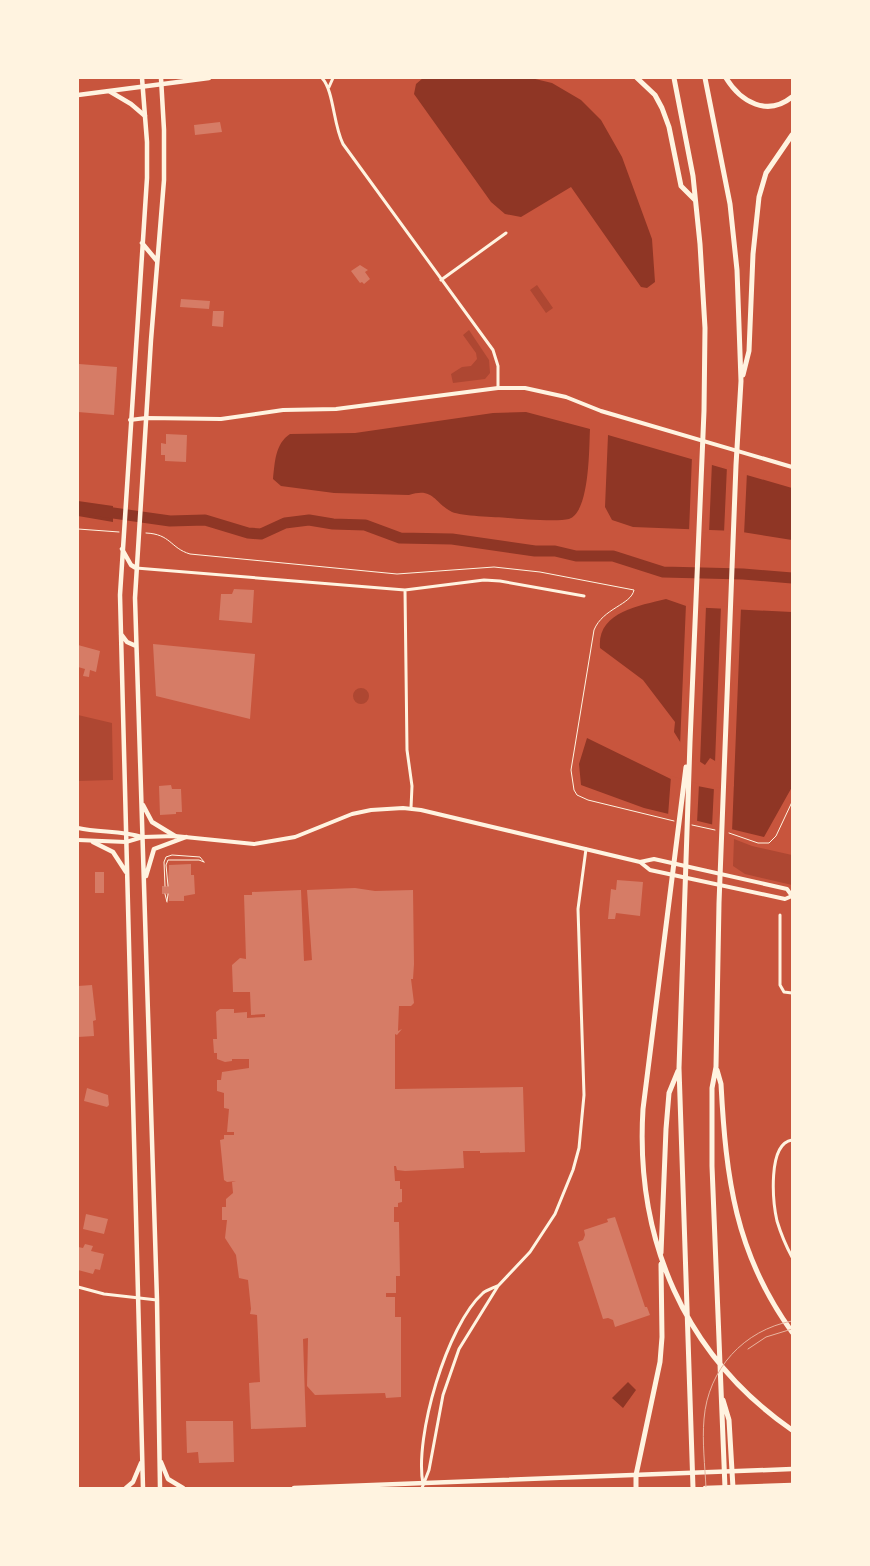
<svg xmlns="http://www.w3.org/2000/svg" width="870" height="1566" font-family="Lato,sans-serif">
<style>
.green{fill:#ae4732}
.water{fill:#8f3625}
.pier{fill:#c8553d}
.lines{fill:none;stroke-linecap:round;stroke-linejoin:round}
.river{stroke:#8f3625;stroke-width:11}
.building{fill:#d67c66}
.path{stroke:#fff3e0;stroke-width:1}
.service{stroke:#fff3e0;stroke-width:1}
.minor{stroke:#fff3e0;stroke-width:3}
.tertiary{stroke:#fff3e0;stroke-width:4}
.secondary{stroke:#fff3e0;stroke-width:4.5}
.primary{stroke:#fff3e0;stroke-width:4.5}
.motorway{stroke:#fff3e0;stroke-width:5}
.tram{stroke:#e9b49f;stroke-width:1}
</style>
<rect width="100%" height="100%" fill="#c8553d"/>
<!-- green -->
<path class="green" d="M537 285 553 308 546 313 530 290Z
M469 330 489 360 490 373 485 379 453 383 451 374 462 367 471 366 477 359 476 353 463 335Z
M353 696a8 8 0 1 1 16 0a8 8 0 1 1-16 0Z
M78 715 112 723 113 780 78 781Z
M734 839 752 846 792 855V885L745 874 733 866Z"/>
<!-- water -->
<path class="water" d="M423 78H531L552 83 581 100 601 120 622 157 652 239 655 282 647 288 641 287 571 187 521 217 505 214 491 202 414 94 416 84Z
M526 412 590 429C589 448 590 512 569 519 558 522 521 519 508 518 496 517 461 516 452 512 434 503 434 487 409 495L334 493 281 486 273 479C275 462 275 444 290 434L355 433 493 413Z
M608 435 792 488V540L736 531 633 527 612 520 605 507Z
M78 501 113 506V522L78 516Z
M666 599 689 607 792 612V787L764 837 644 808 581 785 579 764 587 738 677 782 723 791 734 786C732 773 721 764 710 758L705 765 687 753 674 732 675 722 643 680 600 648C597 612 638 606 666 599Z
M628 1382 636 1390 623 1408 612 1398Z"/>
<!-- pier -->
<path class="pier" d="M692 456 712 462 709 533 689 532Z
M727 466 747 472 744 535 724 533Z
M686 604 706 606 700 764 686 755 680 746Z
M721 606 741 607 732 832 712 827 714 787 723 789 732 784 730 779 715 763Z
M671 776 699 784 697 823 668 816Z"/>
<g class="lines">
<!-- river -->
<path class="river" d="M78 508 170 521 205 520 248 533 261 534 285 523 309 520 333 524 365 525 400 538 452 539 535 551H555L576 556H613L663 572 743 574 792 578"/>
</g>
<!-- building -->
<path class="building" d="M220 122 222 132 195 135 194 125Z
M360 265 368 270 365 272 370 279 364 284 362 282 360 283 351 271Z
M181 299 210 301 209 309 180 307Z
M213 311H224L223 327 212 326Z
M79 364 117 367 114 415 78 412Z
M166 434 187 435 186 462 165 461V455H161V443L166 444Z
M234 589 254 590 252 623 219 620 221 594H232Z
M153 644 255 654 250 719 156 696Z
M78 645 100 651 96 672 90 670 89 677 83 676 85 669 78 667Z
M171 785 172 789H181L182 812H176V814L160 815 159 786Z
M191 864V875H194L195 894 184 896V901H169L168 894H162V886H168L169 865Z
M95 872H104V893H95Z
M617 880 643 882 640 916 616 913 615 919H608L611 889 616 890Z
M355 888 375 891 413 890 414 964 413 979H411L414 1003 411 1006H399L398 1031 402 1029 397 1035 395 1034V1089L523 1087 525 1152 480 1153V1151H463L464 1168 405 1171 397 1170 396 1166H394L395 1181H400V1189H402V1202L398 1203V1207H394V1222H399L400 1276H396V1293H386V1297H395V1317H401V1397L386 1398 385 1393 315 1395 307 1386 308 1338 303 1339 306 1427 251 1429 249 1383 260 1382 257 1315 250 1314 251 1309 248 1280 239 1278 236 1255 225 1238 227 1220H222V1207H226V1199L233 1193 232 1182 236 1181 227 1182 224 1180 220 1140 224 1139V1135H234V1132H227L229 1109 224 1108V1093L217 1091V1080H221L222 1072 249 1068V1059H232V1061L225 1062 217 1059V1053H214L213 1039H217L216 1012 220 1009H234V1013L247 1012V1018L265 1017V1014L251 1015 250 992H233L232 965 240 958 246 959 244 895H252V892L301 890 304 961 312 960 307 890Z
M92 985 96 1020 93 1021 94 1036 78 1037V986Z
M87 1088 108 1095 109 1105 107 1107 84 1101Z
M86 1214 108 1219 104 1234 83 1229Z
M615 1217 645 1307H647L650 1315 615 1327 613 1320 608 1318 603 1319 578 1242 583 1240 585 1235 584 1230 608 1222 607 1219Z
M85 1244 93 1246 91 1251 104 1254 100 1270 95 1269 93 1274 78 1270V1247L83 1248Z
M186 1421H233L234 1462 199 1463 198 1452 187 1453Z"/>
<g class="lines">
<!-- path -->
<path class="path" d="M78 529 119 532
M146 533C171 534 170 548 190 554L397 574 494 567 540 572 634 590C631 605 603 608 594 630L571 770 574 790 577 795 588 800 674 821
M692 825 715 830
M729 833 758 843H769L776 836 792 802"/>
<!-- service -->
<path class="service" d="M165 886 164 862 166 857 172 855 200 857 204 862
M168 886 166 865 168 860H199L204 862
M165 894 167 902
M167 901 168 894"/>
<!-- minor -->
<path class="minor" d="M322 78C334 91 333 124 343 144L493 350 498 366V388
M329 87 333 78
M441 280 506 233
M136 568 405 590 484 580 500 581 584 596
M405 590 407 750 412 786 411 808
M780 915V985L784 992 792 993
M792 1140C767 1144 773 1203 777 1221 781 1234 786 1246 792 1257
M78 1287 104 1294 157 1300
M423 1484C414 1437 447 1325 483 1293 487 1290 493 1288 497 1286
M422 1488 429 1470 443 1395 459 1349 498 1286 530 1252 555 1214 573 1170 579 1148 584 1095 578 909 586 849"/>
<!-- tertiary -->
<path class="tertiary" d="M130 420 146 418 221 419 283 410 336 409 498 388H525L566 397 601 411 792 467
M78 828C99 833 121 830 142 837
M78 840 126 842 143 837 175 836 254 844 295 837 352 814 371 810 403 808 421 810 640 862 650 870 785 899 792 896
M640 862 654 859 787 889 792 896"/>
<!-- secondary -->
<path class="secondary" d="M142 78 147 142V178L120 595 143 1488
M142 243 157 261
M122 549 131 565 136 568
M121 634 127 642 136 646
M143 805 152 822 175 836
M93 842 113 852 126 872
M146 876 154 849 186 837
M161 1462 168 1479 183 1488
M126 1488 133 1482 141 1463
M160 1488 157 1300 135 598 151 340 164 180V130L161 78
M294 1488 792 1469
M705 1488 792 1485"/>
<!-- primary -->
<path class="primary" d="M109 91 131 104 145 116
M78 95 209 78"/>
<!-- motorway -->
<path class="motorway" d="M637 78 655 95 662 108 669 127 681 186 695 200
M674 78 693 176 700 244 705 328 704 411 690 742 679 1068 693 1488
M705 78 730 204 737 270 741 381 736 465 719 903 716 1067 712 1088V1166L725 1488
M726 78C741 102 767 117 792 97
M743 375 749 351 753 254 759 197 766 173 792 135
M686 767 643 1109C635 1239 684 1355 792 1430
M717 1070 721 1084C726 1178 735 1253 792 1332
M661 1253 666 1129 669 1093 678 1071
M723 1400 729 1420 733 1488
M636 1488V1475L660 1362 662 1337 661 1264"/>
<!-- tram -->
<path class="tram" d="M748 1349 766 1337 792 1329
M706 1488C705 1466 702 1442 704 1419 708 1369 744 1330 792 1321"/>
</g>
<!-- border -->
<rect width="870" height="1566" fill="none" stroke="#fff3e0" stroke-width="158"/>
</svg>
